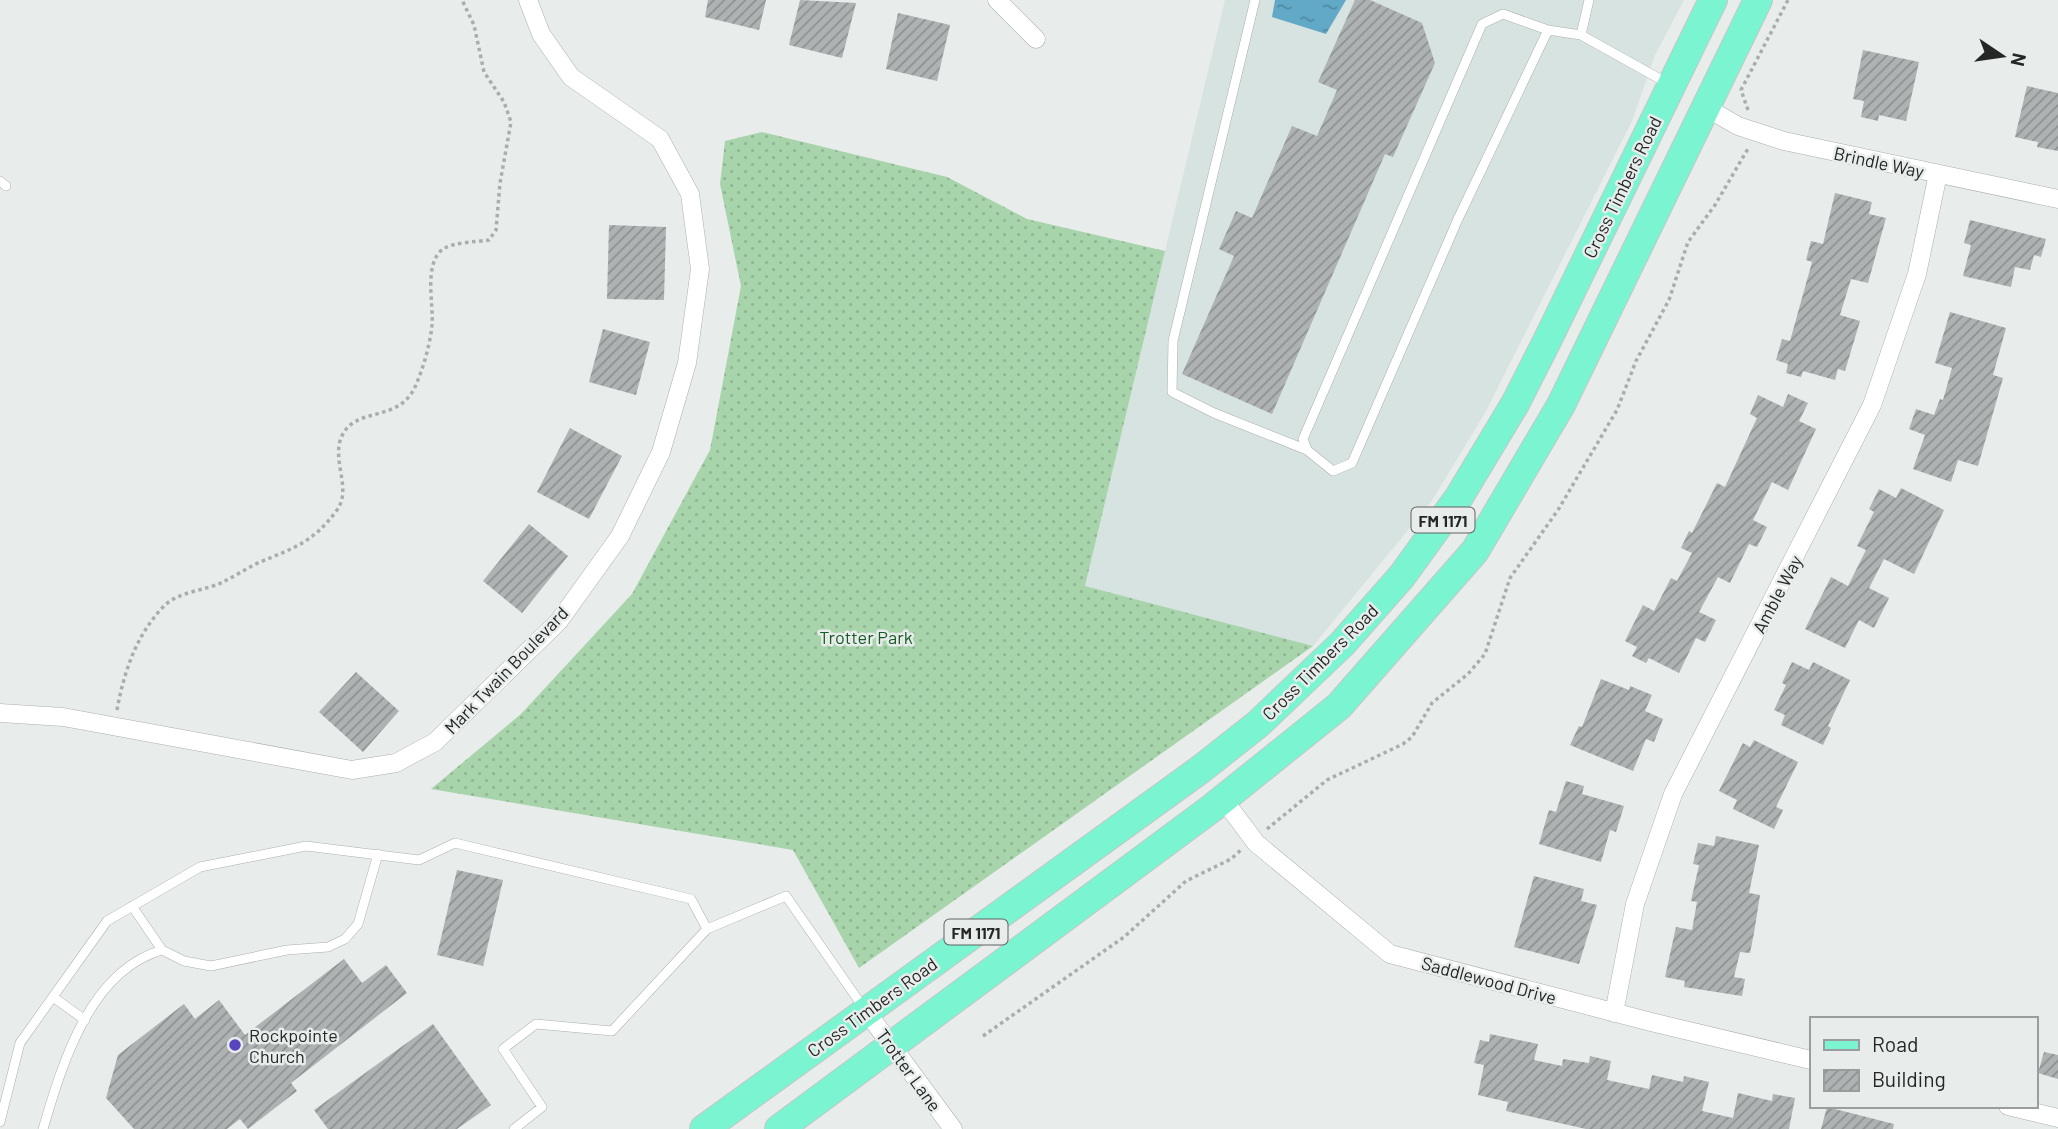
<svg xmlns="http://www.w3.org/2000/svg" width="2058" height="1129" font-family="Barlow,sans-serif">
<style>
.built{fill:#d6e3e1}
.grass{fill:url(#grass-dots)}
.water{fill:url(#water-ripples)}
.building{fill:url(#building-hatch)}
.lines{fill:none;stroke-linecap:round;stroke-linejoin:round}
.lane-casing{stroke:#abafae;stroke-width:10}
.street-casing{stroke:#abafae;stroke-width:19}
.primary-casing{stroke:#c6c7c7;stroke-width:30}
.path{stroke:#aaadad;stroke-width:3.5;stroke-dasharray:3.5 3.5;stroke-linecap:butt}
.lane{stroke:#fff;stroke-width:9}
.street{stroke:#fff;stroke-width:18}
.primary{stroke:#7af4d1;stroke-width:28}
.poi-dot{fill:#5844bc;stroke:#e8eceb;stroke-width:2.5}
.labels{text-anchor:middle;dominant-baseline:central;stroke-width:5;stroke-linejoin:round;paint-order:stroke}
.shield{fill:#e8eceb;stroke:#606262;stroke-width:2}
.shield-label{font-size:16px;font-weight:bold;fill:#252727}
.street-label{font-size:18px;fill:#252727;stroke:#e8eceb}
.park-label{font-size:18px;fill:#145c23;stroke:#e8eceb}
.poi-label{font-size:18px;fill:#252727;stroke:#e8eceb;text-anchor:start}
</style>
<defs>
<pattern id="grass-dots" width="8" height="8" patternUnits="userSpaceOnUse" patternTransform="scale(1.75)"><rect width="8" height="8" fill="#a7d4aa"/><path d="M2 2h.1M6 6h.1" fill="none" stroke="#90b692" stroke-width="1.8" stroke-linecap="round"/></pattern>
<pattern id="water-ripples" width="26" height="14" patternUnits="userSpaceOnUse" patternTransform="scale(1.75)"><rect width="26" height="14" fill="#61a9c6"/><path d="M2 4q2-2 4 0t4 0M15 11q2-2 4 0t4 0" fill="none" stroke="#508aa1"/></pattern>
<pattern id="building-hatch" width="6" height="6" patternUnits="userSpaceOnUse" patternTransform="scale(1.75)"><rect width="6" height="6" fill="#aeb2b3"/><path d="M-1 1l2-2M0 6l6-6M5 7l2-2" fill="none" stroke="#8d9192"/></pattern>
</defs>
<rect width="100%" height="100%" fill="#e8eceb"/>
<!-- built -->
<path class="built" d="M1225 0H1684L1655 55 1632 121 1485 413 1431 502 1313 646 1083 594Z"/>
<!-- grass -->
<path class="grass" d="M762 132 947 177 1027 219 1165 251 1085 586 1313 646 859 968 793 850 431 789 521 714 632 594 710 450 741 286 720 184 725 141Z"/>
<!-- water -->
<path class="water" d="M1275 0H1346L1326 34 1272 17Z"/>
<!-- building -->
<path class="building" d="M708 0H766L759 30 705 17Z
M800 0 856 3 842 58 789 45Z
M1355 0H1370L1422 23 1435 63 1393 157 1385 154 1272 414 1182 374 1234 256 1219 249 1236 211 1252 218 1292 126 1317 136 1337 90 1318 82Z
M898 13 950 25 937 81 886 69Z
M1863 50 1919 62 1906 121 1879 115 1878 121 1861 117 1864 101 1853 99Z
M2027 86 2058 93V151L2037 147 2038 142 2015 137Z
M1835 193 1872 202 1869 214 1886 218 1868 283 1851 279 1840 315 1860 321 1845 371 1838 369 1835 380 1803 371 1801 377 1786 373 1788 364 1776 360 1782 339 1790 341 1812 262 1806 260 1811 241 1823 244Z
M1970 220 2046 239 2041 257 2034 255 2030 270 2015 267 2011 287 1963 276 1971 245 1964 243Z
M609 225 666 227 664 300 607 299Z
M1950 312 2006 328 1993 375 2003 378 1978 466 1958 460 1951 482 1913 469 1925 435 1909 429 1916 409 1934 415 1940 399 1943 400 1952 368 1935 363Z
M603 329 650 342 636 395 589 382Z
M1788 394 1808 403 1799 421 1816 429 1788 490 1772 482 1753 520 1767 527 1757 547 1749 544 1730 583 1718 577 1699 612 1716 620 1705 642 1696 638 1679 673 1649 658 1646 663 1632 656 1637 647 1625 641 1643 605 1654 611 1671 578 1677 581 1692 553 1681 548 1689 531 1692 533 1717 483 1725 487 1757 418 1750 414 1758 395 1783 407Z
M570 428 622 456 589 519 537 492Z
M1901 488 1944 510 1914 574 1884 559 1869 588 1889 598 1874 628 1859 620 1845 648 1805 629 1831 577 1848 586 1866 550 1857 546 1874 512 1869 509 1879 489 1896 498Z
M529 524 568 556 522 613 483 581Z
M1792 662 1809 670 1813 662 1850 680 1828 726 1831 728 1823 745 1781 725 1785 715 1774 710 1786 685 1782 683Z
M356 672 399 711 363 752 319 712Z
M1601 679 1629 690 1630 686 1652 695 1645 711 1663 719 1654 742 1646 739 1633 771 1570 745 1579 726 1582 727Z
M1754 740 1798 762 1776 807 1783 810 1774 829 1733 809 1737 800 1719 791 1743 743 1750 747Z
M1566 781 1584 786 1582 794 1624 806 1616 832 1610 830 1601 862 1539 844 1549 810 1556 812Z
M1716 836 1759 845 1749 893 1760 895 1754 933 1750 953 1740 952 1734 977 1745 979 1742 996 1684 987 1685 981 1665 977 1676 927 1692 930 1697 902 1691 901 1699 865 1693 864 1698 843 1714 846Z
M457 870 503 880 483 966 437 955Z
M1534 876 1584 889 1581 901 1597 905 1579 964 1514 947Z
M344 959 362 983 386 965 407 993 291 1083 297 1091 248 1129 240 1119 227 1129H134L106 1098 118 1055 184 1004 195 1019 219 1000 245 1035Z
M433 1024 491 1105 457 1129H328L314 1110Z
M1490 1034 1538 1044 1534 1060 1562 1066 1563 1059 1589 1063 1590 1056 1611 1061 1607 1080 1649 1089 1652 1075 1683 1082 1684 1076 1709 1082 1702 1111 1733 1118 1738 1093 1772 1101 1773 1094 1795 1098 1789 1129H1586L1506 1111 1508 1102 1478 1095 1484 1065 1474 1063 1480 1040 1489 1042Z
M2044 1052 2058 1055V1079L2038 1073Z
M1827 1107 1894 1124 1893 1129H1821Z"/>
<g class="lines">
<!-- lane casing -->
<g class="lane-casing">
<path id="lane" d="M1255 0 1173 341 1172 392 1214 413 1307 450
M1589 0 1581 35 1669 84
M1503 14 1548 30 1458 219 1352 463 1333 471 1307 450 1303 439 1482 24Z
M1548 30 1581 35
M0 181 6 186
M132 906 162 950
M53 997 85 1020
M0 1122 20 1043 107 921 200 867 306 846 419 860 455 843 691 899 707 929 786 896 863 1007
M43 1129C62 1065 89 971 162 950L184 961 211 966 287 950 328 947 345 939 358 924 378 854
M514 1129 542 1107 503 1049 536 1024 612 1031 707 929"/>
</g>
<!-- street casing -->
<g class="street-casing">
<path id="street" d="M997 0 1036 39
M1705 107 1738 126 1784 141 2058 199
M0 713 63 717 352 770 396 763 435 742 559 621 620 536 661 452 687 363 700 269 690 194 660 139 571 77 541 34 528 0
M1223 799 1256 843 1390 954 1651 1022 1811 1060
M866 1011 953 1129
M1614 1013 1635 904 1673 794 1872 405 1917 274 1938 174
M2008 1106 2058 1118"/>
</g>
<!-- primary casing -->
<g class="primary-casing">
<path id="primary" d="M704 1129 1201 769 1258 724 1342 644 1402 576 1459 497 1515 404 1547 341 1713 0
M779 1129 1212 808 1339 706 1475 551 1561 405 1758 0"/>
</g>
<!-- path -->
<path class="path" d="M1748 110 1741 90 1788 0
M117 710C124 672 136 635 164 606 179 591 205 591 223 582 235 576 247 568 260 562 294 548 314 542 337 510 352 489 332 462 341 438 354 405 398 424 415 387 423 369 430 345 432 325 434 305 423 264 443 249 454 242 476 242 489 240L496 230 500 183 511 122 504 102 484 72 474 25 462 0
M1267 829 1327 780 1403 744 1412 737 1432 703 1468 674 1485 654 1510 578 1558 510 1617 410 1636 361 1669 300 1688 242 1715 205 1749 147
M983 1036 1124 937 1186 881 1231 859 1242 849"/>
<!-- lane -->
<use href="#lane" class="lane"/>
<!-- street -->
<use href="#street" class="street"/>
<!-- primary -->
<use href="#primary" class="primary"/>
</g>
<!-- markers -->
<circle class="poi-dot" cx="235" cy="1045" r="7"/>
<g class="labels">
<!-- shield labels -->
<g class="shield">
<rect x="1411.5" y="507.5" width="63" height="25" rx="5"/>
<rect x="944.5" y="919.5" width="63" height="25" rx="5"/>
</g>
<g class="shield-label">
<text x="1443" y="520">FM 1171</text>
<text x="976" y="932">FM 1171</text>
</g>
<!-- street labels -->
<g class="street-label">
<text transform="translate(1879 162) rotate(12)">Brindle Way</text>
<text transform="translate(1622 187) rotate(-64)">Cross Timbers Road</text>
<text transform="translate(1777 594) rotate(-62)">Amble Way</text>
<text transform="translate(1320 662) rotate(-45)">Cross Timbers Road</text>
<text transform="translate(506 670) rotate(-46)">Mark Twain Boulevard</text>
<text transform="translate(1489 980) rotate(15)">Saddlewood Drive</text>
<text transform="translate(872 1007) rotate(-36)">Cross Timbers Road</text>
<text transform="translate(909 1070) rotate(54)">Trotter Lane</text>
</g>
<!-- park labels -->
<g class="park-label">
<text x="866" y="637">Trotter Park</text>
</g>
<!-- poi labels -->
<g class="poi-label">
<text x="249" y="1035">Rockpointe<tspan x="249" dy="21">Church</tspan></text>
</g>
</g>
<!-- legend -->
<rect x="1810" y="1017" width="228" height="91" fill="#e8eceb" stroke="#9a9d9d" stroke-width="2"/>
<rect x="1824" y="1040" width="35" height="10" fill="#7af4d1" stroke="#9a9d9d" stroke-width="2"/>
<text x="1872" y="1052" font-size="21" fill="#252727">Road</text>
<rect x="1824" y="1070" width="35" height="21" fill="url(#building-hatch)" stroke="#9a9d9d" stroke-width="2"/>
<text x="1872" y="1087" font-size="21" fill="#252727">Building</text>
<!-- north arrow -->
<g transform="translate(2002 56) rotate(103)" stroke="#e8eceb" stroke-width="5" paint-order="stroke">
<path d="M0-5L12 26L0 18L-12 26Z" fill="#252727"/>
<text y="-10" font-size="19" font-weight="bold" text-anchor="middle" fill="#252727">N</text>
</g>
</svg>
